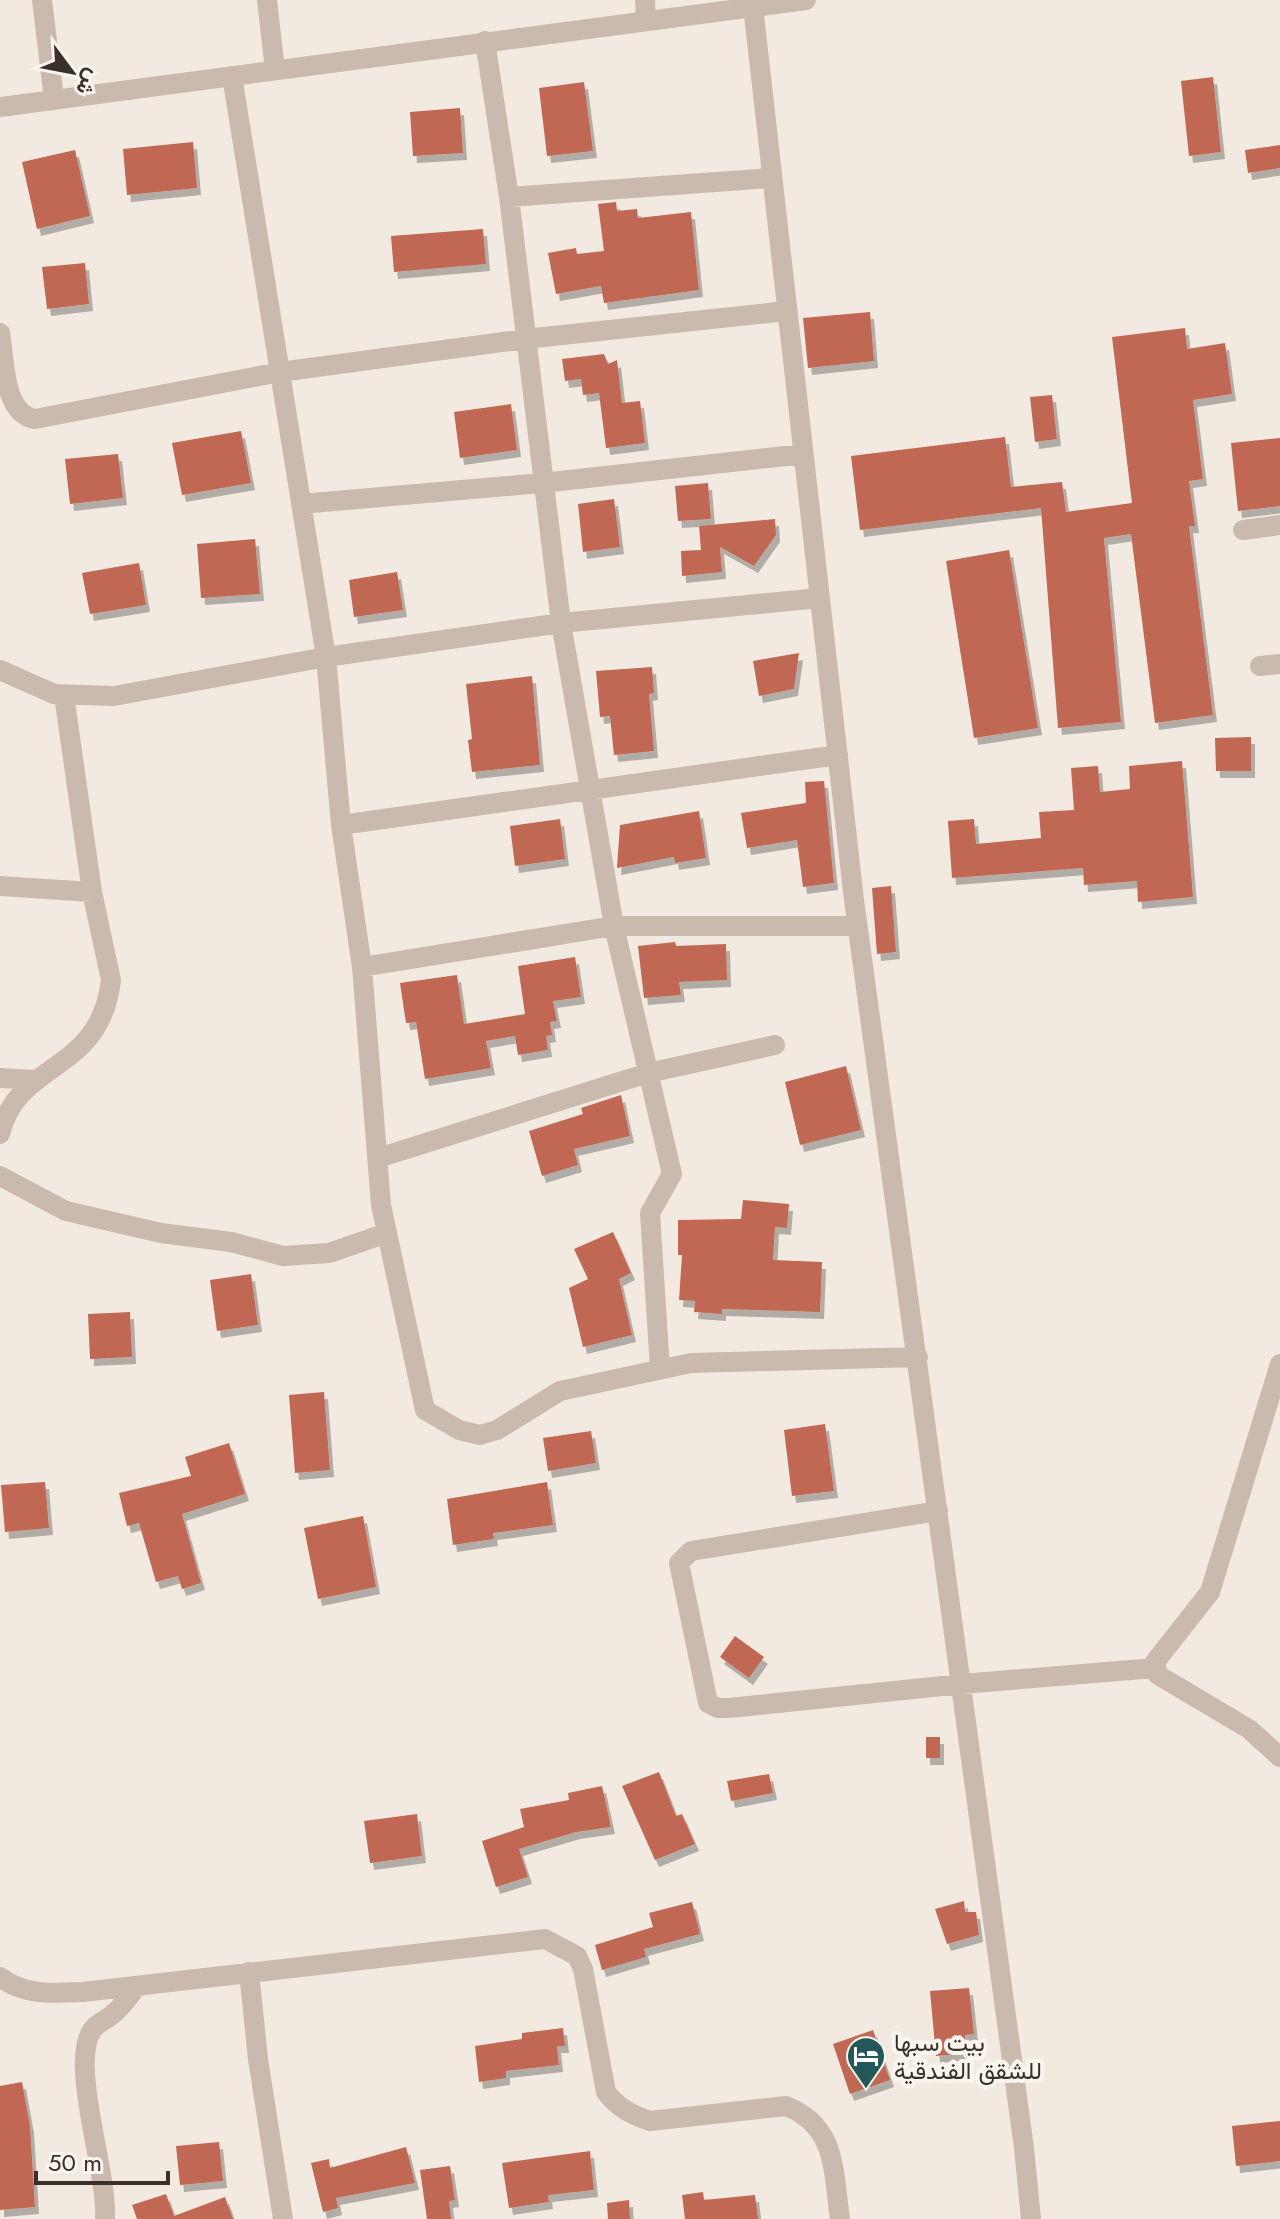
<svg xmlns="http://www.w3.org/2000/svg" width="1280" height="2219" font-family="Jost,Vazirmatn,sans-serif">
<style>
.building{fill:#c06852;filter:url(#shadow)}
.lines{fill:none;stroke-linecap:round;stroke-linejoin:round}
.minor{stroke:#cab9ad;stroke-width:20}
.tertiary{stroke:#cab9ad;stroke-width:20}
.labels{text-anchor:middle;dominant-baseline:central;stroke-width:8;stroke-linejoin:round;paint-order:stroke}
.poi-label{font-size:24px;fill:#392f2b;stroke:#faf4ee;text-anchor:start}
</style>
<defs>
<filter id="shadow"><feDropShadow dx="4" dy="7" stdDeviation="0" flood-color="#0004"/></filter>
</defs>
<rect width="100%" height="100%" fill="#f2eae1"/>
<!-- building -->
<path class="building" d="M1213 77 1221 152 1189 156 1181 81Z
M584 82 593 151 547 156 539 88Z
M460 108 463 153 413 156 410 112Z
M193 142 197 188 127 195 123 149Z
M1280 145V168L1248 173 1245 150Z
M75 150 90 216 37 229 22 162Z
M616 202 617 211 637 209 638 218 691 212 699 290 604 303 601 286 556 294 548 253 576 248 577 254 604 251 598 204Z
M483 229 486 264 394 272 391 236Z
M85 263 89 304 47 309 42 267Z
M870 312 874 361 808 368 803 318Z
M1185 328 1187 349 1225 343 1232 394 1193 400 1203 479 1189 481 1195 526H1189L1213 715 1155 723 1131 534 1104 538 1121 722 1058 728 1041 508 860 530 851 456 1005 437 1011 487 1062 482 1066 512 1132 503 1112 337Z
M604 354 608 364 617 360 622 403 640 401 645 443 606 448 599 393 583 395 581 379 565 381 562 359Z
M1052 395 1057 439 1035 442 1030 397Z
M511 404 517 450 460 458 454 412Z
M241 431 251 483 182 495 172 443Z
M1280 438V506L1238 511 1231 443Z
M118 454 123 498 70 504 65 459Z
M708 483 711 519 678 521 675 486Z
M614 499 620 547 583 552 578 504Z
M775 519 776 535 754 566 720 547 722 572 682 576 681 551 701 550 699 526Z
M255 539 260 594 201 598 197 544Z
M1009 550 1038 728 974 738 946 561Z
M139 563 146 605 90 614 82 573Z
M397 572 403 610 354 617 349 580Z
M799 653 794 689 759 696 753 661Z
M652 667 654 693 649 694 654 751 614 755 610 716 600 717 596 671Z
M532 676 540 765 472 772 468 740 472 739 466 684Z
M1251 737V771H1216L1215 738Z
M1182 761 1193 897 1138 902 1137 881 1084 885 1083 868 952 878 948 821 974 819 976 844 1041 838 1039 812 1074 810 1071 768 1098 766 1100 792 1130 789 1129 766Z
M824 781 834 883 803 887 797 840 747 848 741 813 806 803 805 782Z
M699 811 706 858 675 863 674 857 617 868 620 825Z
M560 819 565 859 515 866 510 826Z
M891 886 896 952 877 954 872 888Z
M675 942 676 946 726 944 727 980 679 982 681 995 644 998 638 946Z
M575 957 581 997 553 1001 557 1021 550 1022 552 1035 546 1036 548 1050 518 1055 515 1036 486 1041 491 1068 425 1079 416 1022 406 1023 400 983 457 975 464 1024 483 1021 525 1014 518 966Z
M846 1066 861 1130 800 1145 785 1082Z
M621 1095 630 1136 574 1149 578 1165 542 1176 529 1131 583 1114 581 1108Z
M743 1200 789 1204 787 1228 775 1227 773 1260 822 1262 820 1312 722 1309V1314L694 1312 695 1301 679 1300 682 1255H678V1220L741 1219Z
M613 1232 631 1273 619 1279 632 1335 583 1347 569 1288 588 1279 574 1249Z
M251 1274 258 1325 217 1331 210 1280Z
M130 1312 132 1357 90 1359 88 1314Z
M324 1392 330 1470 295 1473 289 1395Z
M825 1424 834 1491 792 1496 784 1430Z
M591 1431 596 1463 548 1471 543 1438Z
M229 1443 245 1494 182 1514 201 1583 182 1589 178 1576 156 1582 139 1523 127 1526 119 1493 191 1476 185 1457Z
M45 1482 49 1528 5 1532 1 1485Z
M547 1482 553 1525 493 1533 494 1539 453 1545 447 1499Z
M363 1516 376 1587 318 1599 304 1528Z
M735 1636 764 1657 749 1678 720 1657Z
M926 1737H940V1758H926Z
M659 1772 676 1816 682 1814 695 1844 655 1860 622 1786Z
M769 1774 773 1793 731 1801 727 1781Z
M602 1786 611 1827 576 1832 519 1849 528 1877 496 1887 482 1841 524 1827 520 1809 569 1800 568 1793Z
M417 1814 422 1856 370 1863 364 1821Z
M964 1901 965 1912H976L979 1935 947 1944 935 1909Z
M692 1902 700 1934 644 1949 646 1957 602 1970 595 1945 653 1927 649 1913Z
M969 1988 974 2034 965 2035 966 2053 936 2056 930 1991Z
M563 2028 565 2046H557L559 2065 506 2071V2078L479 2082 475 2046 522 2039V2033Z
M873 2030 890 2080 850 2094 833 2044Z
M22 2082 30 2126 35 2207 0 2210V2086Z
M1280 2121V2161L1236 2166 1232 2126Z
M219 2142 223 2181 180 2185 176 2146Z
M406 2147 415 2183 336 2198 338 2208 323 2212 311 2163 329 2159 330 2168Z
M590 2151 594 2190 548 2195 549 2202 509 2208 502 2163Z
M450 2166 455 2200 449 2201 451 2219H427L420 2170Z
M703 2192 704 2200 755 2195 758 2219H685L682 2195Z
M166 2194 174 2216 225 2197 233 2219H137L132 2205Z
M629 2200 630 2219H608L607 2203Z"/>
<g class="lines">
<!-- minor -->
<path class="minor" d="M42 0 54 99
M267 0 275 70
M645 0 646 20
M753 6 854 900 1024 2148 1031 2219
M485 41 509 197 561 623 614 926 672 1174 650 1213 660 1369
M232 76 326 657 341 825 362 967 381 1205 425 1410 459 1430 480 1435 497 1430 560 1391 691 1363 918 1357
M509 197 772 178
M0 333C5 360 3 414 35 419L280 372 525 339 787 311
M301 504 542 483 804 454
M1243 530 1280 525
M1260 666 1280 664
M0 670 54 694 114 696 326 657 561 623 820 598
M341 825 838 755
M0 886 92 892
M362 967 614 926H857
M0 1078 35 1080
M0 1134C18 1059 100 1075 111 980L92 892 64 695
M378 1158 648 1073 775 1045
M0 1176 66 1211 161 1233 231 1242 283 1256 329 1253 387 1233
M1280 1364 1210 1592 1155 1662 1158 1675 1249 1729 1280 1757
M938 1511 691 1551 679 1563 708 1703 718 1708H729L962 1684 1155 1668
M249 1972 258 2059 283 2219
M0 1977C25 1996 53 1993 83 1992L545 1939 577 1956 583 1969 606 2092C618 2108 632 2115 650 2121L786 2106C837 2126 833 2171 840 2219
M105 2219C108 2171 68 2062 93 2029 98 2022 107 2020 113 2014 122 2007 130 1995 137 1986"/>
<!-- tertiary -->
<path class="tertiary" d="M0 107 806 0"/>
</g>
<!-- icons -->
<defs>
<g id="hotel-pin" transform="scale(2)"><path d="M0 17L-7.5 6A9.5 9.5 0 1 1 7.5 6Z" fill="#235859" stroke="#faf4ee"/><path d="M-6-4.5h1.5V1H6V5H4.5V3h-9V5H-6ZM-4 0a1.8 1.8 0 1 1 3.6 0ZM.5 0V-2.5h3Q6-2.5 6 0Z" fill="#fff"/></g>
</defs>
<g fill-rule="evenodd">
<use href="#hotel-pin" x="866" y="2056"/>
</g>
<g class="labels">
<!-- poi labels -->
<g class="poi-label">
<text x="894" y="2042">بيت سبها<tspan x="894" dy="28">للشقق الفندقية</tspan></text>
</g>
</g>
<!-- north arrow -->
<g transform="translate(72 72) rotate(122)" stroke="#faf4ee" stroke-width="6" paint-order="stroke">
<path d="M0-6L14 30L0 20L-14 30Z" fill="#392f2b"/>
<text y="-12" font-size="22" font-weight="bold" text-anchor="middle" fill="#392f2b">ش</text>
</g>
<!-- scale -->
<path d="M36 2171v12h132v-12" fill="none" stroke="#392f2b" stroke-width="4"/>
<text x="48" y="2171" font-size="24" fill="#392f2b" stroke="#faf4ee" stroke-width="6" paint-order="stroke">50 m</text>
</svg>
